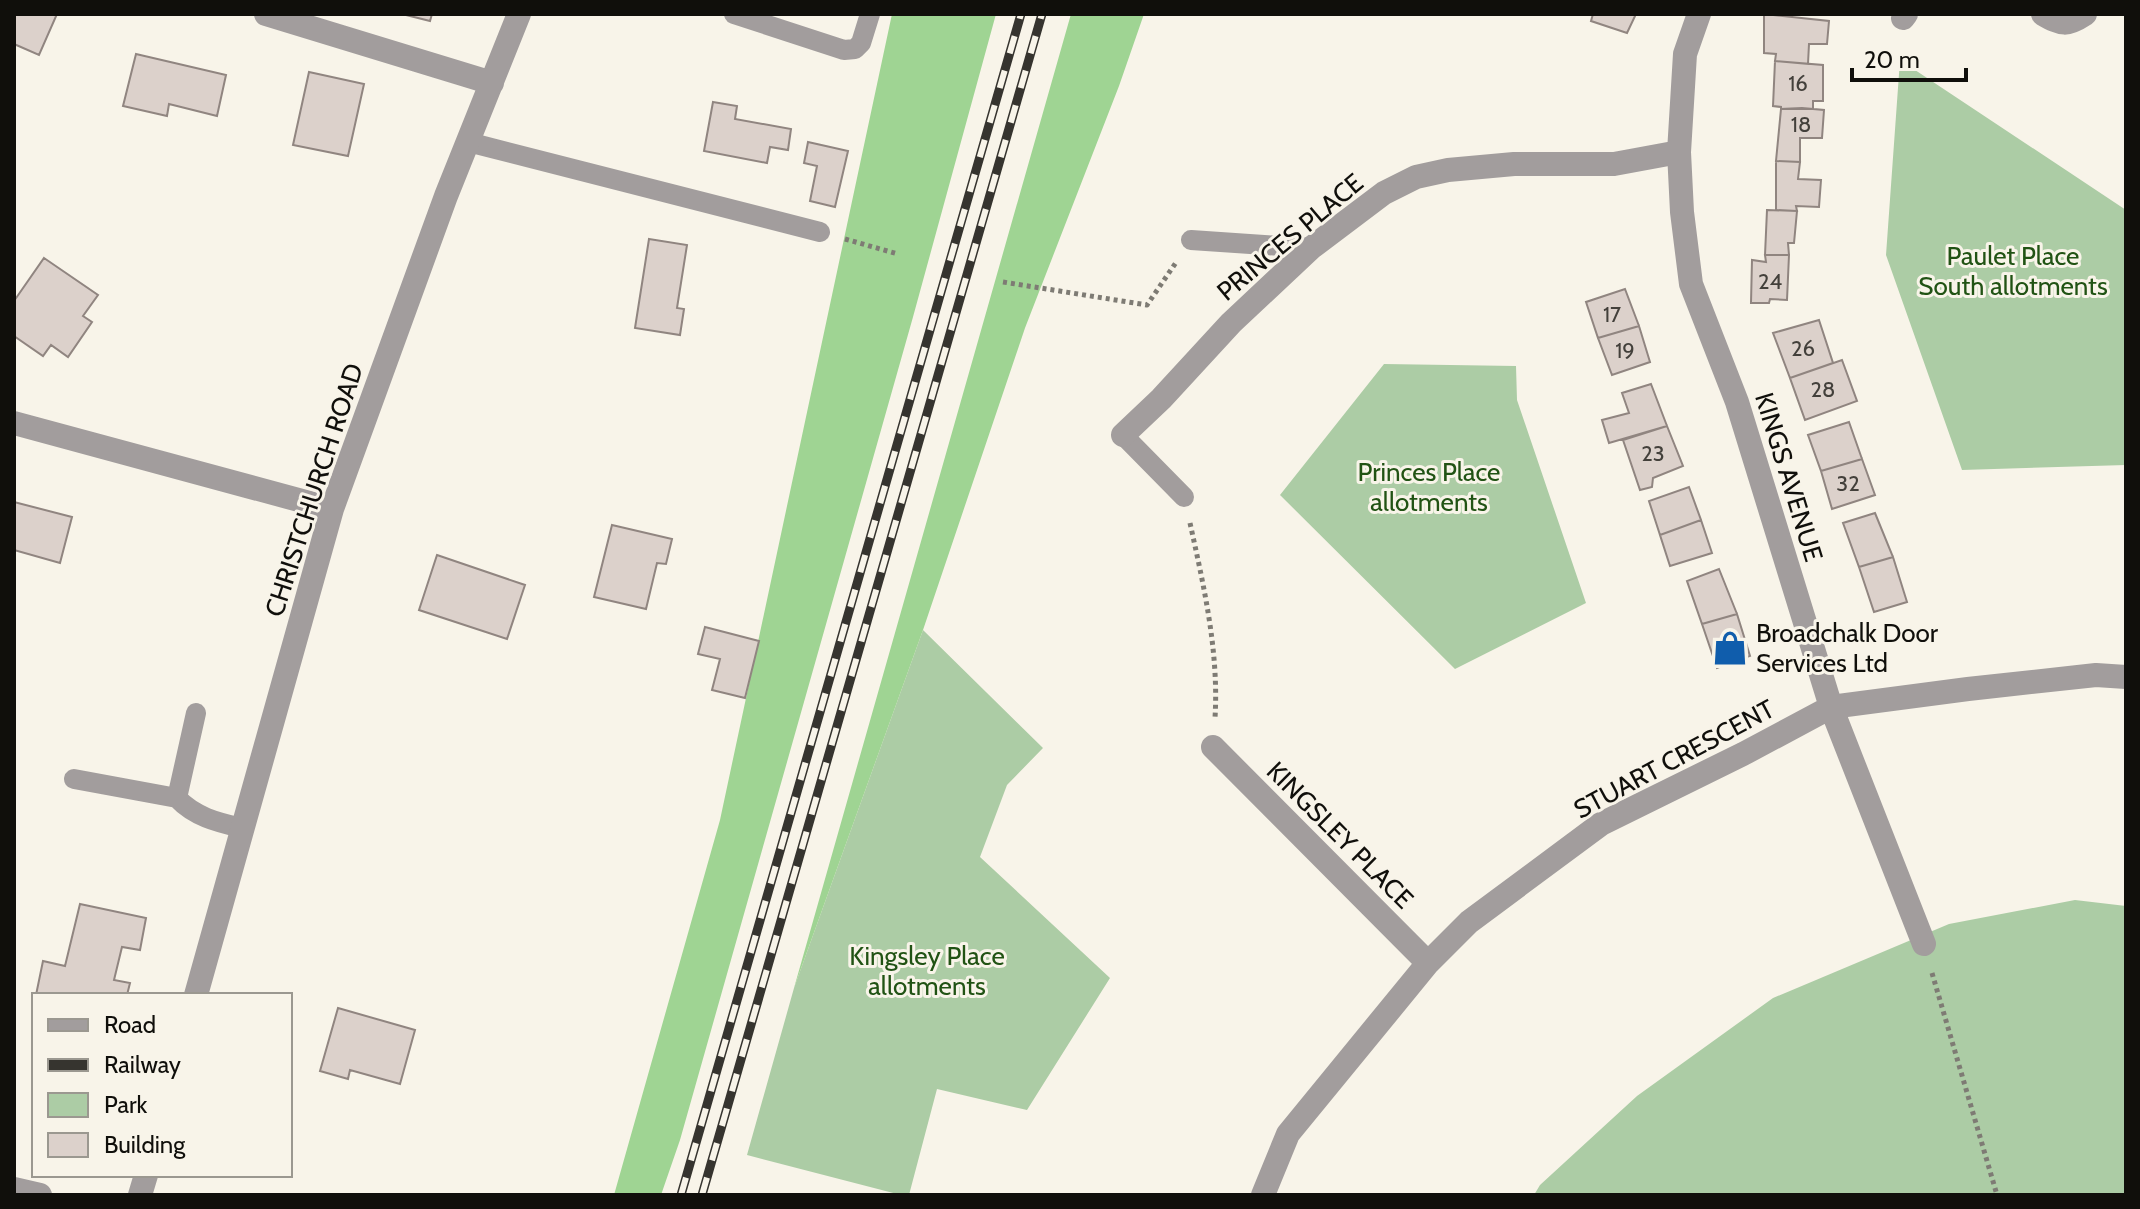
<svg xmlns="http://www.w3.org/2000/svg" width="2140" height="1209" font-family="Cabin,sans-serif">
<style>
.green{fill:#accca5}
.forest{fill:#9fd493}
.building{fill:#dcd1cb;stroke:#908580;stroke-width:2}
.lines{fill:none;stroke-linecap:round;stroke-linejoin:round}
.path{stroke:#7e7b74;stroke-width:5;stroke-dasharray:4 4;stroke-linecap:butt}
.lane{stroke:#a29d9d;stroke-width:20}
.street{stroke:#a29d9d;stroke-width:24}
.rail-casing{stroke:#36342f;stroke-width:9}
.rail{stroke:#f8f4e9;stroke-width:6;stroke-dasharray:18;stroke-linecap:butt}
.labels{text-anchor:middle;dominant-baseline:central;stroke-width:6;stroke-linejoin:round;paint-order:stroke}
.number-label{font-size:22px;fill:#43403b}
.street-label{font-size:26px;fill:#100f0b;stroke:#f8f4e9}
.park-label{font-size:26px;fill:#215314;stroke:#f8f4e9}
.poi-label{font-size:26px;fill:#100f0b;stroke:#f8f4e9;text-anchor:start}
</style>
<rect width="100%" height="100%" fill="#f8f4e9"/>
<!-- green -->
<path class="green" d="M1900 60 2126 210V465L1962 470 1886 255Z
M1384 364 1516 366 1517 400 1586 603 1455 669 1280 495Z
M923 630 1043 748 1007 785 980 857 1110 978 1027 1110 937 1089 909 1195H901L747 1155 794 988Z
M2075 900 2126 906V1195H1534L1540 1185 1637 1096 1773 998 1949 924Z"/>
<!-- forest -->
<path class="forest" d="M892 14H996L913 317 680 1140 661 1195H614L720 820Z
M1071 14H1144L1119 86 1025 328 923 630 794 988Z"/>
<!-- building -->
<path class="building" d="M14 14H57L39 55 14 44Z
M402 14H432L430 21Z
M1593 14H1636L1627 33 1591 21Z
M1764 14 1829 21 1827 44H1809L1808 64 1775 61 1776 54 1764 53Z
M136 54 226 75 217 116 169 104 167 116 123 106Z
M1775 61 1823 65V101H1813V109H1781V107L1773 106Z
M309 72 364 84 348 156 293 145Z
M713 102 737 106 735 119 791 129 788 150 770 147 767 163 704 151Z
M1802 108 1824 110 1822 138H1800V162L1776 161 1781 109Z
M808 142 848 151 835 207 810 201 817 166 804 163Z
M1776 161 1800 162 1798 179 1821 180 1819 207 1796 206 1797 211 1776 210Z
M1767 210 1797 211 1794 243H1788L1789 255H1765Z
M649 239 687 245 677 308 684 309 680 335 635 328Z
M1765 255H1789L1787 300 1770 299 1769 303H1751L1752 260 1766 262Z
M44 258 98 295 83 316 92 322 68 357 51 345 43 356 14 336V301Z
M1625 289 1639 326 1598 338 1586 302Z
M1819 320 1833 363 1790 378 1773 333Z
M1639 326 1650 362 1612 375 1598 338Z
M1842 360 1857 401 1805 420 1790 378Z
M1651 384 1667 426 1609 443 1602 420 1629 413 1622 393Z
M1849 422 1862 459 1821 471 1808 435Z
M1667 426 1683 466 1653 478 1652 487 1640 490 1623 440Z
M1862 459 1875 495 1832 509 1821 471Z
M1689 487 1701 520 1660 535 1649 501Z
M14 502 72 517 60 563 14 550Z
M1875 513 1893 557 1859 567 1843 523Z
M1701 520 1712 553 1670 566 1660 535Z
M612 525 672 539 666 564 657 563 646 609 594 597Z
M437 555 525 585 507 639 419 610Z
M1893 557 1907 602 1874 612 1859 567Z
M1719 569 1737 614 1702 624 1687 581Z
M1737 614 1750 656 1717 668 1702 624Z
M705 627 759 641 745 698 712 690 720 659 698 654Z
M80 904 146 918 140 950 122 947 114 980 130 983 127 995H36L43 961 65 966Z
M338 1008 415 1030 400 1084 350 1070 348 1079 320 1071Z"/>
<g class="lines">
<!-- path -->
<path class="path" d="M845 239 898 254
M1003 282 1147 305 1177 261
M1190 523C1204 587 1219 652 1215 718
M1932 973 1997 1195"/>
<!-- lane -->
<path class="lane" d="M734 14 844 50 855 49 861 43 870 14
M468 142 820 232
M1191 240 1311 248
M1123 435 1184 497
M74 779 177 798C195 817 217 822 242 828
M177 798 196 713"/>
<!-- street -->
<path class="street" d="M266 14 492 83
M1699 14 1685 54 1679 152 1682 212 1691 284 1737 402 1831 707 1924 944
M2043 14C2062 25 2067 26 2085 14
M1903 18 1906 14
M14 423 332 509
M1123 435 1161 399 1231 323 1311 248 1384 193 1416 177 1448 170 1514 164H1614L1679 152
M1213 747 1428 963
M196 995 332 509 446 196 519 14
M14 1189 40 1195
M140 1195 146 1175
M1263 1195 1288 1134 1428 963 1469 922 1601 824 1743 754 1831 707 1968 689 2096 675 2126 677"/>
<!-- rail casing -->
<g class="rail-casing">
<path id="rail" d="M681 1195 1021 14
M702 1195 1042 14"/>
</g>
<!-- rail -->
<use href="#rail" class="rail"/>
</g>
<!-- icons -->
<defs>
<g id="shop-bare" transform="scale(2.76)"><path d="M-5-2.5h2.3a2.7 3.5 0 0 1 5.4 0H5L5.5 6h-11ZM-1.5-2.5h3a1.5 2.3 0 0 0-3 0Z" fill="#105dac" stroke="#f8f4e9" stroke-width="2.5" paint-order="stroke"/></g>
</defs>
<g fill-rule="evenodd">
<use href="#shop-bare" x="1730" y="648"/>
</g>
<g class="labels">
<!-- number labels -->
<g class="number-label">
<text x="1798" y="83">16</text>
<text x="1801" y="124">18</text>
<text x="1770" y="281">24</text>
<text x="1612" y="314">17</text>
<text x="1803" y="348">26</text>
<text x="1625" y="350">19</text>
<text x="1823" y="389">28</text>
<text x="1653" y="453">23</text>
<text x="1848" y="483">32</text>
</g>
<!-- street labels -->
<g class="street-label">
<text transform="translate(1290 237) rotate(-40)">PRINCES PLACE</text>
<text transform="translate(1789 477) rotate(73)">KINGS AVENUE</text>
<text transform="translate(314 490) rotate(-72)">CHRISTCHURCH ROAD</text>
<text transform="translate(1674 759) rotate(-28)">STUART CRESCENT</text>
<text transform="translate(1340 835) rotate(45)">KINGSLEY PLACE</text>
</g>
<!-- park labels -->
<g class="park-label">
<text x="2013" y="256">Paulet Place<tspan x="2013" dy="30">South allotments</tspan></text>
<text x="1429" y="472">Princes Place<tspan x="1429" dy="30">allotments</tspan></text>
<text x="927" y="956">Kingsley Place<tspan x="927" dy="30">allotments</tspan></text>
</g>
<!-- poi labels -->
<g class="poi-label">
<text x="1756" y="633">Broadchalk Door<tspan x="1756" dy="30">Services Ltd</tspan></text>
</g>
</g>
<!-- border -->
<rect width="2140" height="1209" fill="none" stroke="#100f0b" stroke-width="32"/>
<!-- legend -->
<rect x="32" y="993" width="260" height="184" fill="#f8f4e9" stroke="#9b9890" stroke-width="2"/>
<rect x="48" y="1019" width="40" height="12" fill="#a29d9d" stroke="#9b9890" stroke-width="2"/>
<text x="104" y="1033" font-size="24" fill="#100f0b">Road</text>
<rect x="48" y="1059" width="40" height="12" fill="#36342f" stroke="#9b9890" stroke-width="2"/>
<text x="104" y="1073" font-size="24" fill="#100f0b">Railway</text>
<rect x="48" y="1093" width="40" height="24" fill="#accca5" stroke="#9b9890" stroke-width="2"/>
<text x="104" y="1113" font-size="24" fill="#100f0b">Park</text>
<rect x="48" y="1133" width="40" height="24" fill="#dcd1cb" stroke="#9b9890" stroke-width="2"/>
<text x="104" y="1153" font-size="24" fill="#100f0b">Building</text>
<!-- scale -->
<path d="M1852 68v12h114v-12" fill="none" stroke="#100f0b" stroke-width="4"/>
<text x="1864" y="68" font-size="24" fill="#100f0b" stroke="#f8f4e9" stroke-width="6" paint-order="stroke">20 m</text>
</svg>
